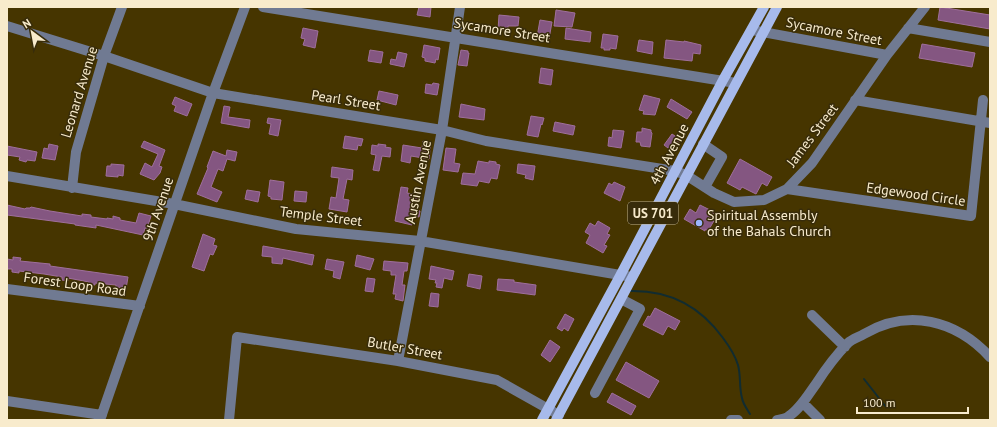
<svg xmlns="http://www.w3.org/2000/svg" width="997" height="427" font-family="'PT Sans',sans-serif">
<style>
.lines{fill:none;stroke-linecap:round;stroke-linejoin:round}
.stream{stroke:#112c30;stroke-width:2}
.building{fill:#845681;stroke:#9f6f9c}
.minor{stroke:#707a92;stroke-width:10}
.major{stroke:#a7baeb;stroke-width:10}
.poi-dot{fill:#9bb5fd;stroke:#382c0a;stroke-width:1.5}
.labels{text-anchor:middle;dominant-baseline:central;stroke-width:3;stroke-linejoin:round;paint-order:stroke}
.shield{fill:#382c0a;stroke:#beb292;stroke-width:1}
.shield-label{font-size:13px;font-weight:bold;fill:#f8ebcc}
.street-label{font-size:14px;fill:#f8ebcc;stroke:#382c0a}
.poi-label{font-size:14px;fill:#f8ebcc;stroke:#382c0a;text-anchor:start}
</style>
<rect width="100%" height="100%" fill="#463500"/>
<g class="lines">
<!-- stream -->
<path class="stream" d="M630 291C670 290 700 306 723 338 729 346 735 355 738 365 741 376 739 387 742 398 743 404 747 409 750 414
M864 379 886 407"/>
</g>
<!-- building -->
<path class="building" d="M419 7H431L430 17 417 15Z
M940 7 990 15V29L938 20Z
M556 10 575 13 572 27 554 26Z
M499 15 519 17 518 26H508V31L498 30Z
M540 20 552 22 549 39 537 37Z
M303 28 318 31 315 48 303 45 305 39 301 38Z
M566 28 591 32 590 42 565 39Z
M603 34 618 36 616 49 610 48V50H604V48H601Z
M639 40 653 42 652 54 637 51Z
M666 40 684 42V41L701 45 700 54 693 53 692 61 664 58Z
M922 44 975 53 972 67 919 58Z
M424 45 440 48 438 60 436 59 435 63 425 61V58L422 57Z
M370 50 383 52 381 63 368 61Z
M461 50 468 51V53H469L467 66 458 65Z
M398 52 407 54 404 67 390 64 391 59 396 60Z
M541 68 553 70 551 85 539 83Z
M433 83 439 84 437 95 425 93 426 84 432 85Z
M379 91 398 95 396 105 377 100Z
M644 95 660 99 655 115 643 114 644 111 639 110Z
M175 97 192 104 187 116 174 111 176 106 172 104Z
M671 99 692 112 687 119 667 107Z
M461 104 485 109 484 120 459 117Z
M224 106 230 107 228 117 250 120 249 128 221 123Z
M531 116 544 118 542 125 541 124 538 137 527 135Z
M268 118 281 120 278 136 269 134 271 124 267 123Z
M555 122 575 126 573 135 553 131Z
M642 128 651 130V132L652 133 650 147 641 146 640 142H636L637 132H642Z
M613 130 624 131 621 148 608 146 609 137 612 138Z
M672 134 681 140 672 151 664 145Z
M345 136 363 139 361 146 358 145 357 150 343 148Z
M144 141 165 150 159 166 162 167 160 173 154 180 140 174 145 163 152 167 158 154 141 147Z
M423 141 431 142 429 159 411 156 410 163 401 161 403 145 422 148Z
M49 144 58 146 55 160 42 158 44 148 48 149Z
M378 144 386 145 385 147 391 148 390 157 382 156 379 171 373 170 376 155 371 154 372 145 378 146Z
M7 146 37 152 35 161 27 160 26 162 19 160 20 157 7 155Z
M446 148 456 149 454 163 460 164 458 172 443 170Z
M227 150 237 152 235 161 227 159 223 171 218 169 211 187 222 192 217 202 197 194 208 168 207 167 213 151 226 156Z
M740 159 772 177 767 186 762 183 756 194 742 187 740 190 727 183Z
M478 161 489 163V161L496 162V164L500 165 497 179 491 178 489 183 479 181 477 186 461 184 463 173 475 174Z
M111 164 124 165 123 176 118 175V177L106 176 107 166H111Z
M518 164 535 166 533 180 525 178 526 175 517 173Z
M332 167 353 170 352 180 347 179 343 199 349 200 347 212 329 209 331 197 336 198 339 178 331 177Z
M270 180 284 182 282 200 271 199V197L268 196Z
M614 182 625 187 620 201 604 193 609 183 612 185Z
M401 187 408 188 407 193 419 195 416 210 420 211 419 217 414 216 412 225 395 221Z
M247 190 260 192 258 202 245 199Z
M295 191 307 192 306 202 294 201Z
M7 205 25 209 26 208H30L31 207 50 211 82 216V214L91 215V217L107 219V218L113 219V216L120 218V220L136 223 139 213 151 216 147 229 145 228 143 235 96 225V228L75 225V224L7 215Z
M700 205 714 212 711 217 715 219 708 231 705 229V231L684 219 690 209 696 213Z
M598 221 610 228 607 234 610 235 604 245 607 246 603 253 586 243 590 235 585 232 590 223 595 226Z
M203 234 215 239 213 245 217 246 213 255 210 254 204 271 192 267Z
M263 246 314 255 312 265 283 258 282 264 272 263V257L262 256Z
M357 255 374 259 370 270 355 266Z
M13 257 21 258 20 261 50 264V266L128 277 126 289 116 287V285L95 283V285L89 284V282L68 278V281L62 280V277L44 274 19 271V273L12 272V269H7V259L13 260Z
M327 259 344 262 340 279 333 277 334 271 325 269Z
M384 261 408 263 407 271H404L402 285H405L403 301 395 299 396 294H393L396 275H391V271L383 270Z
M431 266 454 271 452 280 444 278 442 288 436 287 437 283H435L436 280 429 279Z
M469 274 482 276 480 289 467 286Z
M367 278 375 279 373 292 365 291Z
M498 279 514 280V282L536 285 535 295 497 290Z
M431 293 439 294 438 307 429 306Z
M655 308 680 321 675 330 668 326 663 335 643 325 648 316 650 317Z
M565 314 574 319 568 331 564 328 562 331 557 328Z
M550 340 560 347 550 362 541 355Z
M626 362 659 381 649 398 616 380Z
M612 393 636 406 631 415 607 402Z"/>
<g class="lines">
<!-- minor -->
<path class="minor" d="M263 7 736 83
M7 26 104 56 213 93 442 130 486 141 675 171 686 175 714 193 734 202 764 200 787 189 812 163 887 55 925 7
M908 28 990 42
M752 30 887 55
M855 100 990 123
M703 144 722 157 705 187
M7 176 174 204 296 229 420 241 632 277
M72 188 76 152 104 56 122 7
M787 189 971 216 983 100
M7 289 140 306
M812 315 845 347
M398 361 442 130 460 7
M595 393 640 309 621 299
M7 401 102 415
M803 403 820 420
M100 420 213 93 245 7
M229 420 237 337 398 361 497 380 559 415
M731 420H738
M777 420C781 419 786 419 789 416 800 409 808 395 816 384 825 370 836 355 848 343 852 339 859 337 864 334 908 308 956 320 990 357"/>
<!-- major -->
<path class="major" d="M542 420 620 276 723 80 764 7
M556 420 777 7"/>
</g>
<!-- markers -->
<circle class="poi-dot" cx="699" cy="223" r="4"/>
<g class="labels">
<!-- shield labels -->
<rect class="shield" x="628" y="202" width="50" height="22" rx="3"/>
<g class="shield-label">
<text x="653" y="213">US 701</text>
</g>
<!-- street labels -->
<g class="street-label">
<text transform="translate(502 30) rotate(9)">Sycamore Street</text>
<text transform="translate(834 31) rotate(11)">Sycamore Street</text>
<text transform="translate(79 92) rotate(-73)">Leonard Avenue</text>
<text transform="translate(346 100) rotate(9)">Pearl Street</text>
<text transform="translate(812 135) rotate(-53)">James Street</text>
<text transform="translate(669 154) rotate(-62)">4th Avenue</text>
<text transform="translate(418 182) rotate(-79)">Austin Avenue</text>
<text transform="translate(916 194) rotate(8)">Edgewood Circle</text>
<text transform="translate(158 209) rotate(-71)">9th Avenue</text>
<text transform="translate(321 216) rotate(7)">Temple Street</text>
<text transform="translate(75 284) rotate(8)">Forest Loop Road</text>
<text transform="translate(405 348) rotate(10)">Butler Street</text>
</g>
<!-- poi labels -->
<g class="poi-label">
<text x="707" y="215">Spiritual Assembly<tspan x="707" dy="16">of the Bahals Church</tspan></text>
</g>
</g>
<!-- border -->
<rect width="997" height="427" fill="none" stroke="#f8ebcc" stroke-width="16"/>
<!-- north arrow -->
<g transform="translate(32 32) rotate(328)" stroke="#382c0a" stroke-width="3" paint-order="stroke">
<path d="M0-3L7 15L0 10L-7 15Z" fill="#f8ebcc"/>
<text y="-6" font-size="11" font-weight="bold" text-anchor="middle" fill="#f8ebcc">N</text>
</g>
<!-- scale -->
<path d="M857 407v6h111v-6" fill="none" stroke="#f8ebcc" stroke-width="2"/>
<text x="863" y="407" font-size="12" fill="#f8ebcc" stroke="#382c0a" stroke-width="3" paint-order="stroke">100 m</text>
</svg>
